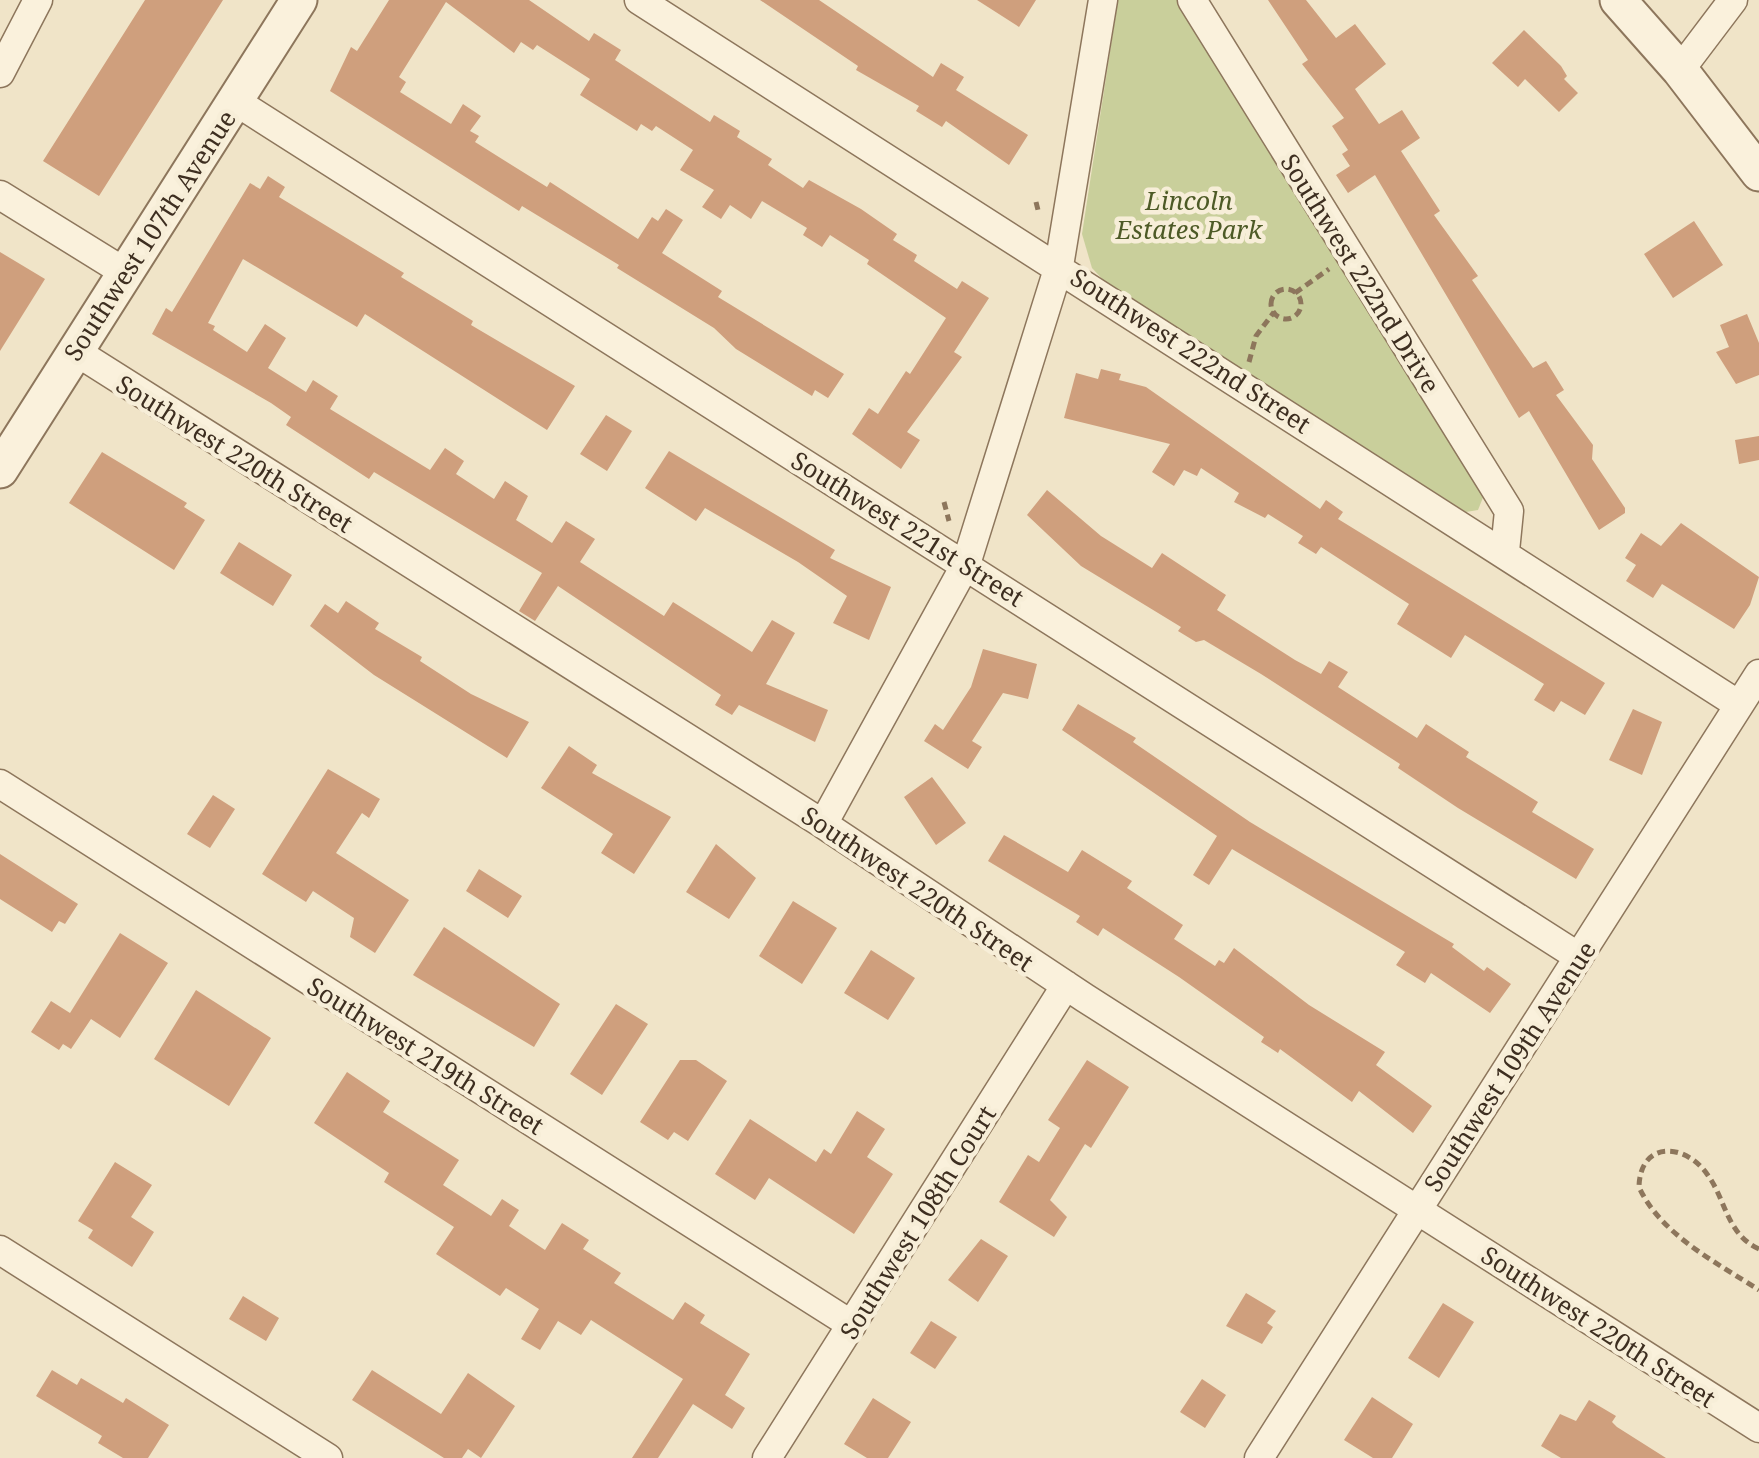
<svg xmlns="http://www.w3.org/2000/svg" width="1759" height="1458" font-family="'Noto Serif',serif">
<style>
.green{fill:#c9cf9b}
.building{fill:#cf9f7d}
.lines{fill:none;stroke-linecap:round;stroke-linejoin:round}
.minor-casing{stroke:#8d765c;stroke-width:31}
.tertiary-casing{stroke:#8d765c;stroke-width:39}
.path{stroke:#8d765c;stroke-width:5;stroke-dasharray:8 5;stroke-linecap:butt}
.minor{stroke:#faf1dc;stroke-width:28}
.tertiary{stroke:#faf1dc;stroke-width:35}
.labels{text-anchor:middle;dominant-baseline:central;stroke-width:9;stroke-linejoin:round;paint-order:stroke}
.park-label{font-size:25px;font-style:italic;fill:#4d5a26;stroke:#f7eed8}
.street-label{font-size:25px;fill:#3d2e20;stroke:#f7eed8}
</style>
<rect width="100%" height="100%" fill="#f0e4c8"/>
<!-- green -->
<path class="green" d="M1118 0H1177L1462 457 1484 495 1478 510 1466 512 1106 283 1092 268 1082 234Z"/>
<!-- building -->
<path class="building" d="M145 0H223L99 196 43 161Z
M389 0H529L589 41 594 33 621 50 615 60 710 122 714 115 740 131 737 137 772 159 768 165 803 188 809 180 861 209 897 234 893 240 917 255 914 261 957 289 962 281 989 298 954 352 962 357 907 432 920 440 901 469 852 434 869 408 878 414 906 371 910 374 946 318 867 264 869 260 830 235 822 247 803 235 807 228 762 201 751 219 730 205 721 219 702 207 714 190 680 170 693 150 656 126 652 131 641 124 637 131 580 95 590 79 537 45 533 50 521 42 514 53 446 2 399 77 406 82 400 92 451 124 463 104 481 116 470 131 479 136 475 142 547 187 550 182 638 239 652 217 658 221 666 209 683 220 662 253 722 291 718 297 844 374 828 398 815 390 812 396 736 349 714 328 617 268 619 265 522 206 519 211 330 91 351 47 357 51Z
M760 0H819L933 77 941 63 964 77 956 90 1028 135 1009 165 946 121 942 127 916 111 919 106 856 70 858 66Z
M977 0H1036L1019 27Z
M1268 0H1306L1336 38 1355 24 1386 64 1355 89 1379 124 1402 110 1420 138 1401 151 1440 211 1434 215 1478 276 1472 280 1533 368 1546 361 1564 390 1556 395 1593 445 1592 459 1625 508V513L1599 530 1529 411 1519 418 1375 175 1348 193 1336 175 1350 166 1342 154 1348 150 1332 126 1344 118 1302 64 1308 60Z
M1524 30 1561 66 1567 76 1564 79 1578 93 1559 112 1525 79 1518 87 1492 63Z
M268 176 285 187 279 197 404 273 401 277 473 321 471 325 575 386 547 430 365 314 357 327 243 259 208 323 215 326 213 330 247 352 265 324 286 338 268 368 306 392 313 380 338 396 330 409 430 470 445 448 464 461 456 474 494 499 505 481 528 496 516 520 552 543 566 521 595 539 580 562 664 616 673 602 752 652 772 620 795 633 766 684 828 710 815 742 739 705 732 715 715 705 721 695 558 586 535 621 519 611 542 573 374 472 369 479 286 425 291 417 271 403 152 334 166 308 172 312 250 183 260 189Z
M1694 221 1723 265 1673 298 1644 254Z
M0 252 45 279 0 351Z
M1747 314 1759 343V375L1736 384 1716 352 1729 347 1720 325Z
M1101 369 1121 374 1119 380 1146 387 1320 509 1326 500 1343 512 1338 519 1605 683 1585 715 1561 701 1554 712 1534 700 1544 684 1465 635 1451 658 1397 624 1409 604 1321 547 1316 554 1298 543 1303 536 1268 514 1265 518 1234 502 1239 493 1201 468 1197 476 1184 470 1174 486 1152 472 1170 444 1064 418 1076 373 1098 379Z
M606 415 632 431 607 471 580 454Z
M1759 436V460L1739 464 1735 440Z
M669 451 835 550 830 558 891 587 869 640 833 623 847 596 798 562 705 508 696 521 645 488Z
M102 452 187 503 184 507 205 520 174 570 69 503Z
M1047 490 1101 536 1152 568 1162 553 1226 595 1217 610 1295 660 1321 674 1329 661 1348 672 1338 687 1417 738 1426 724 1469 752 1466 757 1538 802 1532 812 1594 849 1576 879 1458 808 1398 768 1400 764 1261 674 1204 640 1196 642 1178 631 1181 627 1081 566 1027 515Z
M1681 523 1759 577 1750 605 1734 629 1662 584 1653 598 1626 581 1636 565 1625 558 1641 533 1661 546Z
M239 542 292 575 273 606 220 573Z
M346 601 379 623 375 629 422 657 420 661 471 694 529 722 507 758 374 675 310 626 325 604 338 613Z
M983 649 1037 664 1028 699 1003 693 972 741 982 747 968 769 924 741 935 724 943 730 971 687Z
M1078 704 1136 738 1133 742 1250 822 1454 944 1452 947 1484 971 1487 967 1511 984 1490 1013 1431 973 1425 983 1396 965 1405 952 1232 849 1209 885 1193 875 1217 836 1062 730Z
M1633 709 1662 722 1642 775 1609 760Z
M569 746 597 765 592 773 671 817 634 874 601 853 613 834 541 788Z
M328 769 380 799 369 818 362 813 336 853 409 900 375 953 350 937 354 918 313 891 306 902 262 874Z
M932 777 966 823 936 845 904 797Z
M213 795 235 809 210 848 187 834Z
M1004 835 1068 872 1082 850 1132 881 1127 888 1183 925 1174 939 1215 966 1219 960 1224 963 1234 948 1309 1005 1385 1052 1376 1065 1432 1106 1413 1133 1359 1091 1352 1102 1280 1049 1278 1053 1261 1042 1264 1037 1179 977 1103 928 1098 936 1076 922 1080 916 988 861Z
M716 844 756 878 729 919 686 892Z
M0 854 78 904 65 924 59 921 52 932 0 899Z
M479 869 522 896 508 918 466 891Z
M793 901 837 928 802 984 759 956Z
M444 927 560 1004 534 1047 413 975Z
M120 933 168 963 120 1038 91 1019 71 1049 63 1044 59 1050 31 1032 51 1001 70 1013Z
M871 950 915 978 888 1020 844 993Z
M196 990 271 1038 229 1106 154 1059Z
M616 1004 648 1024 602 1095 570 1074Z
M680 1060H696L727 1081 688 1141 674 1132 668 1140 640 1122Z
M1087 1060 1129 1087 1091 1148 1085 1144 1050 1200 1067 1217 1054 1237 999 1202 1028 1155 1039 1162 1060 1128 1048 1120Z
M347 1072 390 1101 383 1112 459 1160 443 1185 491 1216 502 1199 519 1210 509 1226 545 1250 562 1223 589 1240 583 1249 621 1273 614 1283 673 1320 685 1302 705 1315 700 1323 750 1354 725 1395 745 1408 732 1429 693 1404 658 1458H632L683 1379 591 1320 581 1335 558 1321 540 1350 521 1339 539 1309 506 1288 500 1296 436 1254 454 1227 384 1182 389 1173 314 1123Z
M857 1111 885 1129 867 1157 893 1174 854 1234 769 1178 755 1200 715 1174 750 1119 816 1162 824 1149 831 1154Z
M115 1162 152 1185 131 1217 154 1232 132 1267 88 1238 93 1230 78 1221Z
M981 1239 1008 1256 978 1302 948 1280Z
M1246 1293 1276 1311 1267 1323 1273 1327 1262 1344 1226 1326Z
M243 1296 279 1318 266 1341 229 1319Z
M1443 1303 1474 1322 1439 1378 1408 1358Z
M931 1321 957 1337 935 1369 910 1353Z
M52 1370 77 1385 81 1378 123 1403 126 1398 169 1425 148 1458H123L98 1443 102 1436 36 1396Z
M372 1370 441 1414 468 1373 515 1406 481 1458 468 1449 462 1458H444L352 1400Z
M1202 1379 1226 1395 1205 1428 1180 1412Z
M1372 1397 1413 1424 1392 1458H1373L1344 1440Z
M873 1398 911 1422 888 1458H867L844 1444Z
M1589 1400 1616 1416 1612 1422 1617 1427 1666 1458H1561L1541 1446 1560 1414 1576 1421Z"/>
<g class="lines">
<!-- minor casing -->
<g class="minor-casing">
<path id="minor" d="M639 0 1739 705
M1192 0 1509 511 1505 551
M1680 70 1733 0
M0 73 38 0
M235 101 1579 957
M0 195 126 273
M75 351 823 824 1085 998 1759 1428
M0 784 852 1325
M823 824 966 564 1059 266 1103 0
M0 1250 328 1458
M767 1458 1066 985
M1259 1458 1759 674"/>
</g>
<!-- tertiary casing -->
<g class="tertiary-casing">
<path id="tertiary" d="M1618 0 1680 70 1759 173
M0 470 299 0"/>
</g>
<!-- path -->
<path class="path" d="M1036 202 1039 214
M1271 304a15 15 0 1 1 30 0a15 15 0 1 1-30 0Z
M1295 293 1329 269
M1249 362 1256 336 1274 312
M944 502 949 521
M1759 1249C1726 1234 1726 1199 1707 1174 1684 1142 1640 1141 1639 1187 1660 1234 1717 1263 1759 1290"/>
<!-- minor -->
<use href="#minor" class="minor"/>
<!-- tertiary -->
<use href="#tertiary" class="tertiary"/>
</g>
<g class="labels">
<!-- park labels -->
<g class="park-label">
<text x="1189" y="200">Lincoln<tspan x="1189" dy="29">Estates Park</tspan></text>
</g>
<!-- street labels -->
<g class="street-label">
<text transform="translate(149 235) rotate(-57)">Southwest 107th Avenue</text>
<text transform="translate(1361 273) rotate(58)">Southwest 222nd Drive</text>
<text transform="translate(1191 350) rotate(33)">Southwest 222nd Street</text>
<text transform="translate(235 453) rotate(32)">Southwest 220th Street</text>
<text transform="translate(908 528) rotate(32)">Southwest 221st Street</text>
<text transform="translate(918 888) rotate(34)">Southwest 220th Street</text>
<text transform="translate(426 1055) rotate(32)">Southwest 219th Street</text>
<text transform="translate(1509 1066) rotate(-57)">Southwest 109th Avenue</text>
<text transform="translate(917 1222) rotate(-58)">Southwest 108th Court</text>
<text transform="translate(1599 1326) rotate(33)">Southwest 220th Street</text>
</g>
</g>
</svg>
